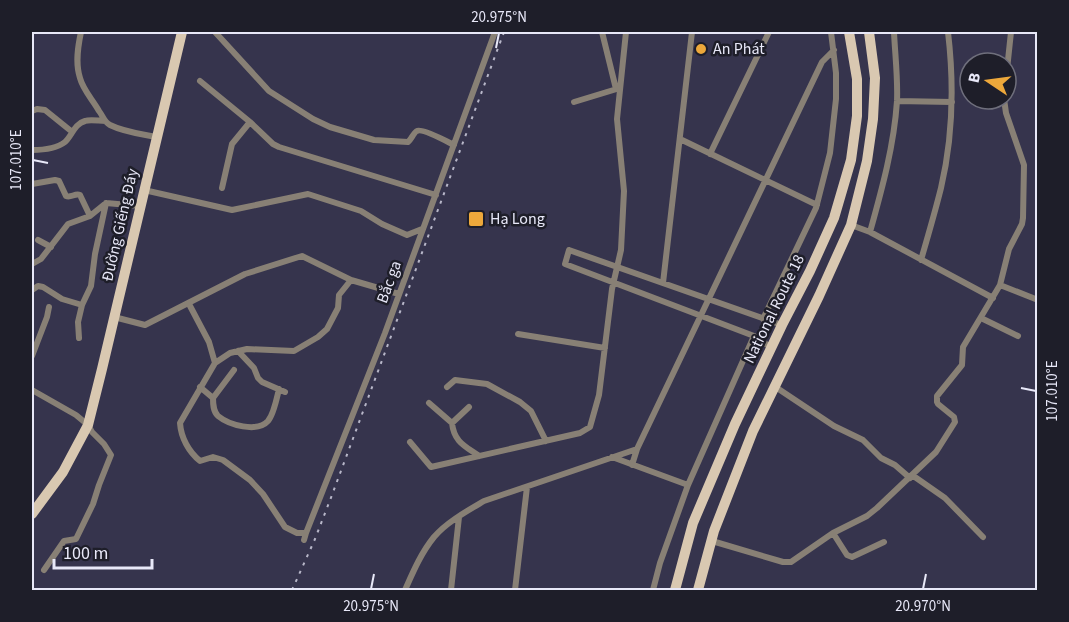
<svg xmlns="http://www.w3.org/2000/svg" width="1069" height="622" font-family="'Source Sans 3',sans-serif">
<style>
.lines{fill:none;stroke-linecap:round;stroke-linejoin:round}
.street{stroke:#888075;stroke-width:6}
.primary{stroke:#d9c8b1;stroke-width:10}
.rail{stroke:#b8b7c9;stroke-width:2;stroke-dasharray:3 6;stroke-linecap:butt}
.ticks{fill:none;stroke:#e8e8f8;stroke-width:2}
.poi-dot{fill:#eda83b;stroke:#1e1e29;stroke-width:2}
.labels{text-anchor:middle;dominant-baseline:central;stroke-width:5;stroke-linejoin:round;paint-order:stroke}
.poi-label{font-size:16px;fill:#e8e8f8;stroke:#1e1e29;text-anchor:start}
.street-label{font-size:16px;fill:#e8e8f8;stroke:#1e1e29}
.neatline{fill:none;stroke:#e8e8f8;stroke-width:2}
.ticks-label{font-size:15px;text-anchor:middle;fill:#e8e8f8}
</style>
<rect width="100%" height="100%" fill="#36344d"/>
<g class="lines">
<!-- street -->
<path class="street" d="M81 32C78 46 75 63 80 78 83 90 93 100 99 111 103 116 104 122 110 125 124 132 141 134 156 137
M215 32 269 91 313 119 330 127 374 140 408 142C411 140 414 132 417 131 422 128 448 142 454 145
M602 32 616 89
M1006 79 1011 32
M200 81 250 122 273 144 279 147 436 195
M897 101 952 102
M574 102 620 88
M32 111 37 109 45 110 71 131
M680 139 817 205
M32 150C42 150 56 149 65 142 72 136 74 124 85 121 90 119 99 121 105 121
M710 154 769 32
M32 184 55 180 59 181 66 196C71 198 75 193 80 195L90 216
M222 188 232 144 250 122
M144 190 232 210 308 194 361 211 382 224 407 235 422 229
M851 225 870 232 993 298
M870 232C882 189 894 146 897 101 898 78 895 54 894 32
M38 240 51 247
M921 260C928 236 935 212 941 188 953 137 954 83 948 32
M32 264 41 259 68 224 90 216 106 203 140 206
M663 283 692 32
M1000 285 1038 300
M32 290 38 286 43 287 62 299 82 305
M189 304 209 342 215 363
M114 317 145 325 245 274 302 256 351 280 399 294
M981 318 1018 336
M763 319 816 208 830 153 836 99V73L831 32
M518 334 605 348
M79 338 78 322 82 305 91 286 95 254 106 203
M772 348 754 336 565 264 569 250 782 325
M238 351 254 368 258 378 262 382 285 392
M32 356 47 317 49 307
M774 386 834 426 863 440 881 458 895 465 910 478
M200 387 213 398C213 404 213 411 218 416 229 425 257 433 268 421 274 414 277 397 279 389
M447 387 455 380 487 384 520 402 531 411 546 441
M32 390 76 415 88 425 92 432 104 444 111 455 99 485 93 504 76 539 64 541 44 570
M213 398 234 370
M429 403 452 423C454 442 465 446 479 456
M452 423 469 407
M410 442 431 467 580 433 590 427 599 395 612 289 621 250 624 191 617 119 626 32
M612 457 688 485
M632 465 637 449 822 62 834 50
M912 475 945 498 983 537
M306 533H297L285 527 263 494 250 480 223 460 213 457 200 461C189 452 181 438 180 423L215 363 230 353 247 349 294 351 318 337 327 329 338 308 339 295 351 280
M833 533 847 555 852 557 884 542
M304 540 306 533 385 333 495 32
M712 541 783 562H791L833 533 867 516 877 508 936 452 955 422 954 417 938 404 937 402V396L962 365 963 347 1000 285 1009 249 1022 224 1023 218 1024 165 1006 113 1004 99
M405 590C413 572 421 553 434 537 447 522 467 511 484 501L637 449
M451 590 459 517
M515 590 527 487
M653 590 660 563 688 485 754 336"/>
<!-- primary -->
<path class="primary" d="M32 514 63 472 88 425 102 369 182 32
M675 590 693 523 735 424 782 325 810 271 834 218 851 160 857 116V79L849 32
M698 590 714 531 753 431 819 296 851 225 867 161 873 119 875 78 869 32"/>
<!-- rail -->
<path class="rail" d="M292 590 315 539 332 495 504 32"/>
</g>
<!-- ticks -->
<path class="ticks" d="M496 48 499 33M33 160 48 163M1021 388 1036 391M371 589 374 574M923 589 926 574"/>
<!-- markers -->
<g class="poi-dot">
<circle cx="701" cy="49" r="6"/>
<rect x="468" y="211" width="16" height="16" rx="3"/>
</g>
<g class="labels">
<!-- poi labels -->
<g class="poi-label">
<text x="713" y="49">An Phát</text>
<text x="490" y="219">Hạ Long</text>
</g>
<!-- street labels -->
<g class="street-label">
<text transform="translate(120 225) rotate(-77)">Đường Giếng Đáy</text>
<text transform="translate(389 282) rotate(-70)">Bắc ga</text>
<text transform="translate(774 309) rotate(-64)">National Route 18</text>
</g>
</g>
<!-- border -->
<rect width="1069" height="622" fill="none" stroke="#1e1e29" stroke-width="66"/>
<!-- north arrow -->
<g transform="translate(988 81) rotate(283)"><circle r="28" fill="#1e1e29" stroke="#6f6f7c" stroke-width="1.5"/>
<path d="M0-4.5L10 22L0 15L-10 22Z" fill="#eda83b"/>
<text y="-9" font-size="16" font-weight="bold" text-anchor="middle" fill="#e8e8f8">B</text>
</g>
<!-- scale -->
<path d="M54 559v9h98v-9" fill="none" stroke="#e8e8f8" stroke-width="3"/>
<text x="63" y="559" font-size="18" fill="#e8e8f8" stroke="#1e1e29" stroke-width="4.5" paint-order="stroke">100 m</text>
<rect x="33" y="33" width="1003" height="556" class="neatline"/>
<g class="ticks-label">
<text x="499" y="22">20.975°N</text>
<text transform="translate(16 160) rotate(-90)" y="5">107.010°E</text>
<text transform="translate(1052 391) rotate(-90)" y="5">107.010°E</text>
<text x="371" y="611">20.975°N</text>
<text x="923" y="611">20.970°N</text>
</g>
</svg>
